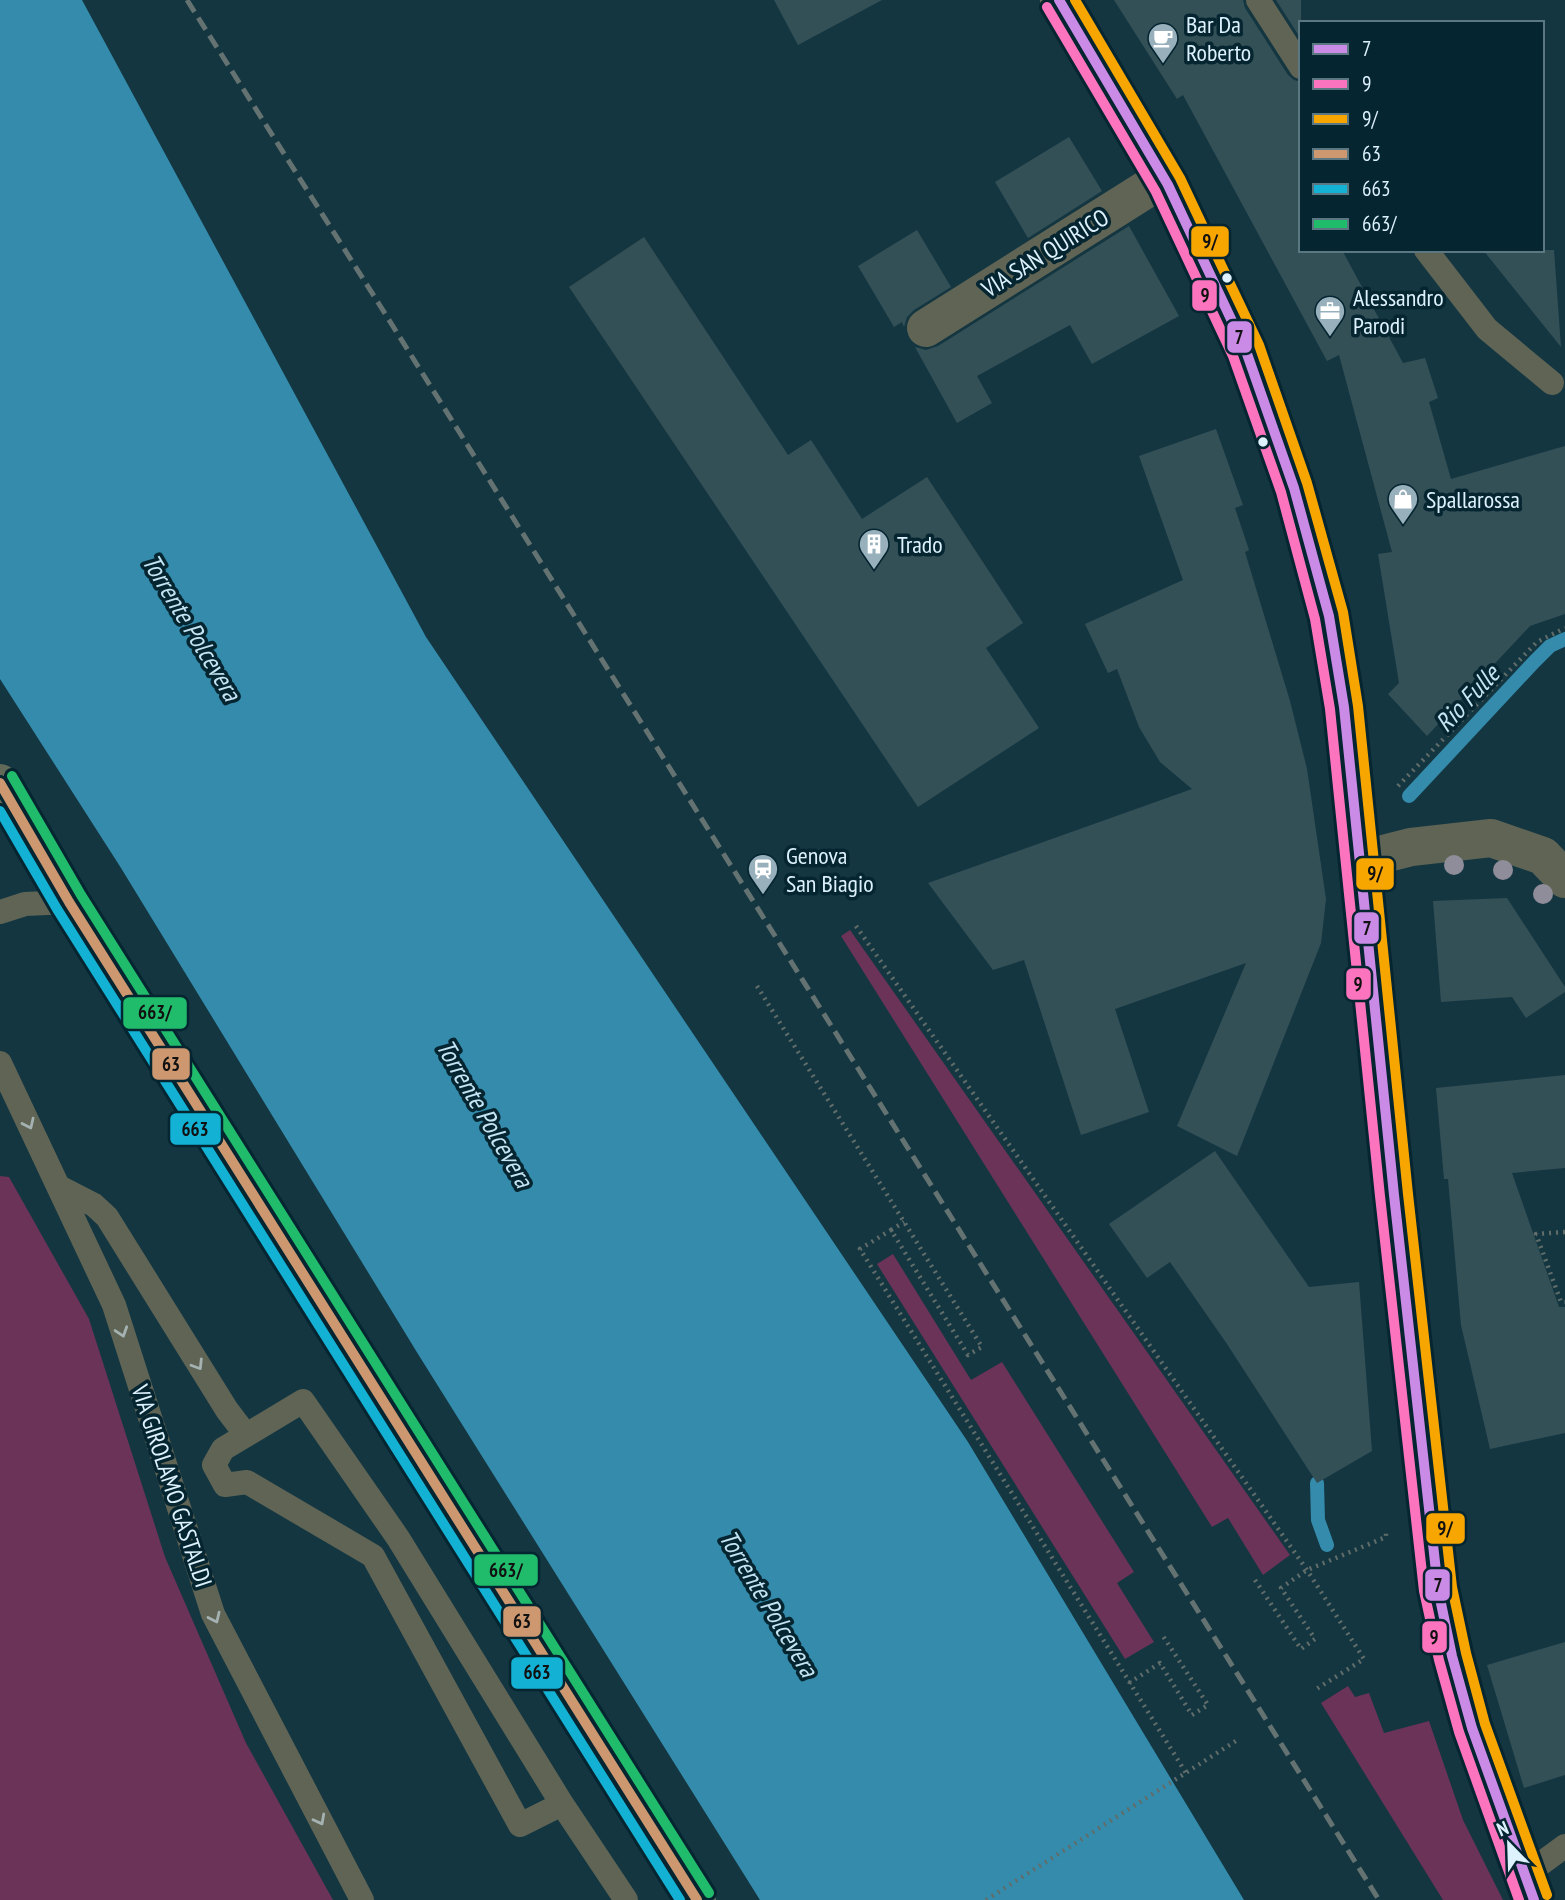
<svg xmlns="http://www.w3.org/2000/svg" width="1565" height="1900" font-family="'PT Sans Narrow',sans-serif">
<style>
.green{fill:#6a3357}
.water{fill:#348bab}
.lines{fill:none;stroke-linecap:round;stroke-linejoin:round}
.stream{stroke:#348bab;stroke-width:14}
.building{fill:#345057}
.path{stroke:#606d6a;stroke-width:4.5;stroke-dasharray:2 5;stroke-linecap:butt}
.lane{stroke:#5f6455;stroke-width:24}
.street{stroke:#5f6455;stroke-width:38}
.secondary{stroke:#686c5a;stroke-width:38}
.primary{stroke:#616a58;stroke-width:38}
.rail{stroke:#647371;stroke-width:5;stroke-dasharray:14 7;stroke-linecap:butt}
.bus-1-casing{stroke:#052531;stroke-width:16}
.bus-2-casing{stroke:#052531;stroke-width:16}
.bus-3-casing{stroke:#052531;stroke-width:16}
.bus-4-casing{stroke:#052531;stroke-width:16}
.bus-5-casing{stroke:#052531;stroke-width:16}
.bus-6-casing{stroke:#052531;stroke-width:16}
.bus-1{stroke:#ca8be6;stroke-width:10}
.bus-2{stroke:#fc73be;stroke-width:10}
.bus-3{stroke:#f7a600;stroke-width:10}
.bus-4{stroke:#cd976f;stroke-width:10}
.bus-5{stroke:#13b2d5;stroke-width:10}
.bus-6{stroke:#20bc6c;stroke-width:10}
.tree{fill:#8f8d9a}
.oneway{stroke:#a4b2b1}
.bus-dot{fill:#ddf2fc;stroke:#052531;stroke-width:2.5}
.labels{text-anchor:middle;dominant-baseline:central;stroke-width:7;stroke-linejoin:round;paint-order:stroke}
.poi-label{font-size:24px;fill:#ddf2fc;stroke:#052531;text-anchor:start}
.street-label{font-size:24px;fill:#ddf2fc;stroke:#052531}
.water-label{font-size:26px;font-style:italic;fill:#c5e5f4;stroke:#052531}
.line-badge{stroke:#052531;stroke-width:2.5}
.pale-badge-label{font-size:19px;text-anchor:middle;font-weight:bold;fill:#111}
</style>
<rect width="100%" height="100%" fill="#143641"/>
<!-- green -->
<path class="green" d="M850 930 1290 1555 1263 1575 1228 1518 1212 1527 841 936Z
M0 1176 9 1177 89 1319 165 1557 246 1743 333 1900H0Z
M893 1254 971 1380 1002 1362 1134 1572 1117 1583 1154 1642 1125 1659 877 1264Z
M1348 1686 1355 1697 1369 1693 1384 1733 1429 1721 1463 1820 1503 1900H1443L1321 1703Z"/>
<!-- water -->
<path class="water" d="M0 0H82L426 637 968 1442 1244 1900H760L418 1354 121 868 0 679Z"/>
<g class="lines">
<!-- stream -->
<path class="stream" d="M1409 796 1534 662 1550 646 1565 639
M1317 1483 1318 1520 1327 1545"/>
</g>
<!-- building -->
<path class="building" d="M774 0H882L798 45Z
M1114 0H1243L1245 8 1288 75 1294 80 1301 82V250H1342L1403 363 1425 358 1438 398 1429 402 1451 479 1565 446V614L1530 626 1427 736 1388 694 1399 683 1378 554 1392 552 1339 355 1327 361 1183 95 1177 99Z
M1276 0H1301V39Z
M1069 137 1102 191 1028 238 995 182Z
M1129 226 1179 316 1092 364 1070 325 977 376 992 403 957 423 915 347 926 350 938 346Z
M917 230 951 287 914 310 907 317 904 327 902 322 894 327 858 266Z
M644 237 788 455 811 440 862 519 927 477 1023 623 986 648 1039 728 918 807 569 287Z
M1483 250H1554L1561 347Z
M1216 429 1243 505 1235 508 1249 550 1245 552 1290 701 1307 769 1326 899 1321 943 1237 1156 1177 1126 1246 963 1115 1009 1149 1112 1081 1135 1024 960 993 970 928 883 1192 789 1160 762 1139 727 1117 669 1108 673 1085 624 1183 580 1139 456Z
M1507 898 1565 987V992L1526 1018 1512 997 1441 1002 1433 901Z
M1565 1075V1168L1512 1173 1559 1307H1565V1433L1490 1449 1461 1325 1448 1179H1444L1436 1088Z
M1215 1151 1309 1287 1359 1282 1372 1451 1317 1483 1227 1344 1170 1262 1147 1278 1109 1224Z
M1565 1642V1775L1524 1788 1487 1665Z"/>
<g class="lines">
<!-- path -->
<path class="path" d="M1398 786 1537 642 1565 628
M856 926 1307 1570 1364 1659 1315 1690
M757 986 982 1347 968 1355 891 1230 860 1249 1186 1773
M891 1230 904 1222
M1565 1232 1536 1234 1561 1302H1565
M1255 1580 1301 1649 1315 1639 1281 1588 1307 1570 1386 1537V1533
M1129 1683 1160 1663 1192 1715 1208 1705 1163 1636
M986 1900 1239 1739"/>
<!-- lane -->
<path class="lane" d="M1258 0 1301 67
M1426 250 1487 329 1552 383
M0 912 25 904 69 902
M0 1063 114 1305 213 1614 362 1900
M59 1187 94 1205 107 1217 227 1410 246 1435
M303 1401 398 1538 562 1804 520 1825 373 1556 247 1482 225 1485 214 1465 223 1449Z
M562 1804 626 1900
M1524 1876 1565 1846"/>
<!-- street -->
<path class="street" d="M926 328 1164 178
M1360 860 1411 847 1491 838 1543 856 1565 879"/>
<!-- secondary -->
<path class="secondary" d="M1059 0 1168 185 1246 351 1294 488 1329 616 1344 707 1394 1195 1438 1589 1452 1656 1472 1728 1524 1876 1534 1900"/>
<!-- primary -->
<path class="primary" d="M0 783 69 902 697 1900"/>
<!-- rail -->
<path class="rail" d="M187 0 379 304 1379 1900"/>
<!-- bus-1 casing -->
<g class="bus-1-casing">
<path id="bus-1" d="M1059 0 1168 185 1246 351 1294 488 1329 616 1344 707 1394 1195 1438 1589 1452 1656 1472 1728 1534 1900"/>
</g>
<!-- bus-2 casing -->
<g class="bus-2-casing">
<path id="bus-2" d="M1047 7 1156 192 1233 356 1281 492 1315 619 1330 709 1380 1196 1424 1591 1439 1660 1459 1732 1519 1900"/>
</g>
<!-- bus-3 casing -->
<g class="bus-3-casing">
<path id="bus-3" d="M1075 0 1180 178 1259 345 1307 483 1343 612 1358 706 1408 1194 1452 1587 1466 1653 1485 1724 1547 1895"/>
</g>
<!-- bus-4 casing -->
<g class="bus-4-casing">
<path id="bus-4" d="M0 783 69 902 697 1900"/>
</g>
<!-- bus-5 casing -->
<g class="bus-5-casing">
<path id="bus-5" d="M0 811 57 909 680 1900"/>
</g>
<!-- bus-6 casing -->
<g class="bus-6-casing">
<path id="bus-6" d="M12 776 81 895 709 1893"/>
</g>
<!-- bus-1 -->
<use href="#bus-1" class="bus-1"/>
<!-- bus-2 -->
<use href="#bus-2" class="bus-2"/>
<!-- bus-3 -->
<use href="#bus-3" class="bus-3"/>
<!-- bus-4 -->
<use href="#bus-4" class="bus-4"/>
<!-- bus-5 -->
<use href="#bus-5" class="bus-5"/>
<!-- bus-6 -->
<use href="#bus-6" class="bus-6"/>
</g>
<!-- trees -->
<g class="tree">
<circle cx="1454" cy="865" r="10"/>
<circle cx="1503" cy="870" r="10"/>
<circle cx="1543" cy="894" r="10"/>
</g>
<!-- one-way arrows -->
<defs><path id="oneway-chevron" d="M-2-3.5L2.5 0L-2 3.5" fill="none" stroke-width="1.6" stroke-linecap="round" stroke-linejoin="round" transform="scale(1.75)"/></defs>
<g class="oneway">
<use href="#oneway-chevron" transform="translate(29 1124) rotate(65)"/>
<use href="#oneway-chevron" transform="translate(122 1332) rotate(72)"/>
<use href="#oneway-chevron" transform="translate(198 1365) rotate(58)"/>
<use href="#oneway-chevron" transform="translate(215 1618) rotate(65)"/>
<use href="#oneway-chevron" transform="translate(320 1820) rotate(62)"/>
</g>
<!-- icons -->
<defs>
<g id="cafe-pin" transform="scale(1.575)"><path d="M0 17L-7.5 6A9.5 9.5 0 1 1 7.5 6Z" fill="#97b0bb" stroke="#052531"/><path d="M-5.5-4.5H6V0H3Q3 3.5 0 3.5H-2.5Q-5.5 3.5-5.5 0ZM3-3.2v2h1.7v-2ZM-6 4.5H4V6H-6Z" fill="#fff"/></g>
<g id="office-pin" transform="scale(1.575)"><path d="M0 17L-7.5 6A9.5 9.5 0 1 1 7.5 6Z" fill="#97b0bb" stroke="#052531"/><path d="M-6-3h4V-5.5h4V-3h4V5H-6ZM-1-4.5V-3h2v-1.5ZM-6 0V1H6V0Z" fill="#fff"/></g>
<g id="shop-pin" transform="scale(1.575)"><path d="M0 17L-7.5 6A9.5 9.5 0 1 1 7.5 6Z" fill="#97b0bb" stroke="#052531"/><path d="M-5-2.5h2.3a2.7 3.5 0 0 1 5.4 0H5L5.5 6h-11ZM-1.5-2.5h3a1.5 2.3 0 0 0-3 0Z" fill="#fff"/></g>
<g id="building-pin" transform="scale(1.575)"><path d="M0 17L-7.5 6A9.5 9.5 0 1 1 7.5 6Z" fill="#97b0bb" stroke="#052531"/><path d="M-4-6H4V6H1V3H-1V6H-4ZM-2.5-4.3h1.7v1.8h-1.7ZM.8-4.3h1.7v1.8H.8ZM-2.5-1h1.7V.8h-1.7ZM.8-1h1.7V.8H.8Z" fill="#fff"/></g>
<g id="station-pin" transform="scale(1.575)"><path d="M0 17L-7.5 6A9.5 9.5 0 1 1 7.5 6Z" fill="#97b0bb" stroke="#052531"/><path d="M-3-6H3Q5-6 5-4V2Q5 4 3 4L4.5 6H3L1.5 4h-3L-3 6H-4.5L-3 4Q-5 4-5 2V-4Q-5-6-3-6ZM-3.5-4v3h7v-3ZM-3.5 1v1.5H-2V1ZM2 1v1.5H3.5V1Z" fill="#fff"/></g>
</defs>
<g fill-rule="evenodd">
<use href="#cafe-pin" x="1163" y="38"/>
<use href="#office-pin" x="1330" y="311"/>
<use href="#shop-pin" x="1403" y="499"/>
<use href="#building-pin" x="874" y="544"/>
<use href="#station-pin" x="763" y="869"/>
</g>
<!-- markers -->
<g class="bus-dot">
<circle cx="1227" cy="278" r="6"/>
<circle cx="1263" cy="442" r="6"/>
</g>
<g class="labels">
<!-- poi labels -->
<g class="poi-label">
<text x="1186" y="24">Bar Da<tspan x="1186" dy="28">Roberto</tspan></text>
<text x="1353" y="297">Alessandro<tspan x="1353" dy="28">Parodi</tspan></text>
<text x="1426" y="499">Spallarossa</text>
<text x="897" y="544">Trado</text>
<text x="786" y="855">Genova<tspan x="786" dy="28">San Biagio</tspan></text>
</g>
<!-- street labels -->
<g class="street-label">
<text transform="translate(1045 253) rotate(-32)">VIA SAN QUIRICO</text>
<text transform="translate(172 1486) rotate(72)">VIA GIROLAMO GASTALDI</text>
</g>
<!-- water labels -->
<g class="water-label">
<text transform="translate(192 627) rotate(59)">Torrente Polcevera</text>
<text transform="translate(1467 698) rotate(-47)">Rio Fulle</text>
<text transform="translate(485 1113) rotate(60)">Torrente Polcevera</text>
<text transform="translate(769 1603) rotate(59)">Torrente Polcevera</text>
</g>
</g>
<g class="line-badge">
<rect x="1190" y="225" width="40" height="33" rx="7" fill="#f7a600"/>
<rect x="1191" y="279" width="27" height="33" rx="7" fill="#fc73be"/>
<rect x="1226" y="320" width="27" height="34" rx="7" fill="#ca8be6"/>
<rect x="1355" y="857" width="40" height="34" rx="7" fill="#f7a600"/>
<rect x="1353" y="911" width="27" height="34" rx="7" fill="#ca8be6"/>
<rect x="1345" y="967" width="27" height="34" rx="7" fill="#fc73be"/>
<rect x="122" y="996" width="66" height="34" rx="7" fill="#20bc6c"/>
<rect x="151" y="1047" width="40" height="34" rx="7" fill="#cd976f"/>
<rect x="169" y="1112" width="53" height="34" rx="7" fill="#13b2d5"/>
<rect x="1425" y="1512" width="41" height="33" rx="7" fill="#f7a600"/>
<rect x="473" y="1553" width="66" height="34" rx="7" fill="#20bc6c"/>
<rect x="1424" y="1568" width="27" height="34" rx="7" fill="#ca8be6"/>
<rect x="502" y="1605" width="40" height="33" rx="7" fill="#cd976f"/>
<rect x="1421" y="1620" width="27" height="34" rx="7" fill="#fc73be"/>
<rect x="510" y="1656" width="54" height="34" rx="7" fill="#13b2d5"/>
</g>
<g class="pale-badge-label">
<text x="1210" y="248">9/</text>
<text x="1205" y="302">9</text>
<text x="1239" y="344">7</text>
<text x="1375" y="880">9/</text>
<text x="1367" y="935">7</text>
<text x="1358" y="991">9</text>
<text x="155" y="1019">663/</text>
<text x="171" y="1071">63</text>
<text x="195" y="1136">663</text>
<text x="1445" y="1535">9/</text>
<text x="506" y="1577">663/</text>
<text x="1438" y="1592">7</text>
<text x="522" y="1628">63</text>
<text x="1434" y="1644">9</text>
<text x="537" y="1679">663</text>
</g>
<!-- legend -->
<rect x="1299" y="21" width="245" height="231" fill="#052531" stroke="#5b7782" stroke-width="2"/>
<rect x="1313" y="44" width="35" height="10" fill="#ca8be6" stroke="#5b7782" stroke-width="2"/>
<text x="1362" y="56" font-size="21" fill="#ddf2fc">7</text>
<rect x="1313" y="79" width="35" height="10" fill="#fc73be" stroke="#5b7782" stroke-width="2"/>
<text x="1362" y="91" font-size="21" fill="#ddf2fc">9</text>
<rect x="1313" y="114" width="35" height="10" fill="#f7a600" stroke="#5b7782" stroke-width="2"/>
<text x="1362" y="126" font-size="21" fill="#ddf2fc">9/</text>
<rect x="1313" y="149" width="35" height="10" fill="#cd976f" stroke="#5b7782" stroke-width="2"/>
<text x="1362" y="161" font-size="21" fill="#ddf2fc">63</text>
<rect x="1313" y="184" width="35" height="10" fill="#13b2d5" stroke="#5b7782" stroke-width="2"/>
<text x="1362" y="196" font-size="21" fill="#ddf2fc">663</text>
<rect x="1313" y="219" width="35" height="10" fill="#20bc6c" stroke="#5b7782" stroke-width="2"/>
<text x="1362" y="231" font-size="21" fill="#ddf2fc">663/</text>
<!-- north arrow -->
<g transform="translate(1509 1844) rotate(337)" stroke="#052531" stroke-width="5" paint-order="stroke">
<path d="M0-5L12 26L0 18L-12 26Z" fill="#ddf2fc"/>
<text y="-10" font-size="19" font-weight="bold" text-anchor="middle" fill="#ddf2fc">N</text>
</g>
</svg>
